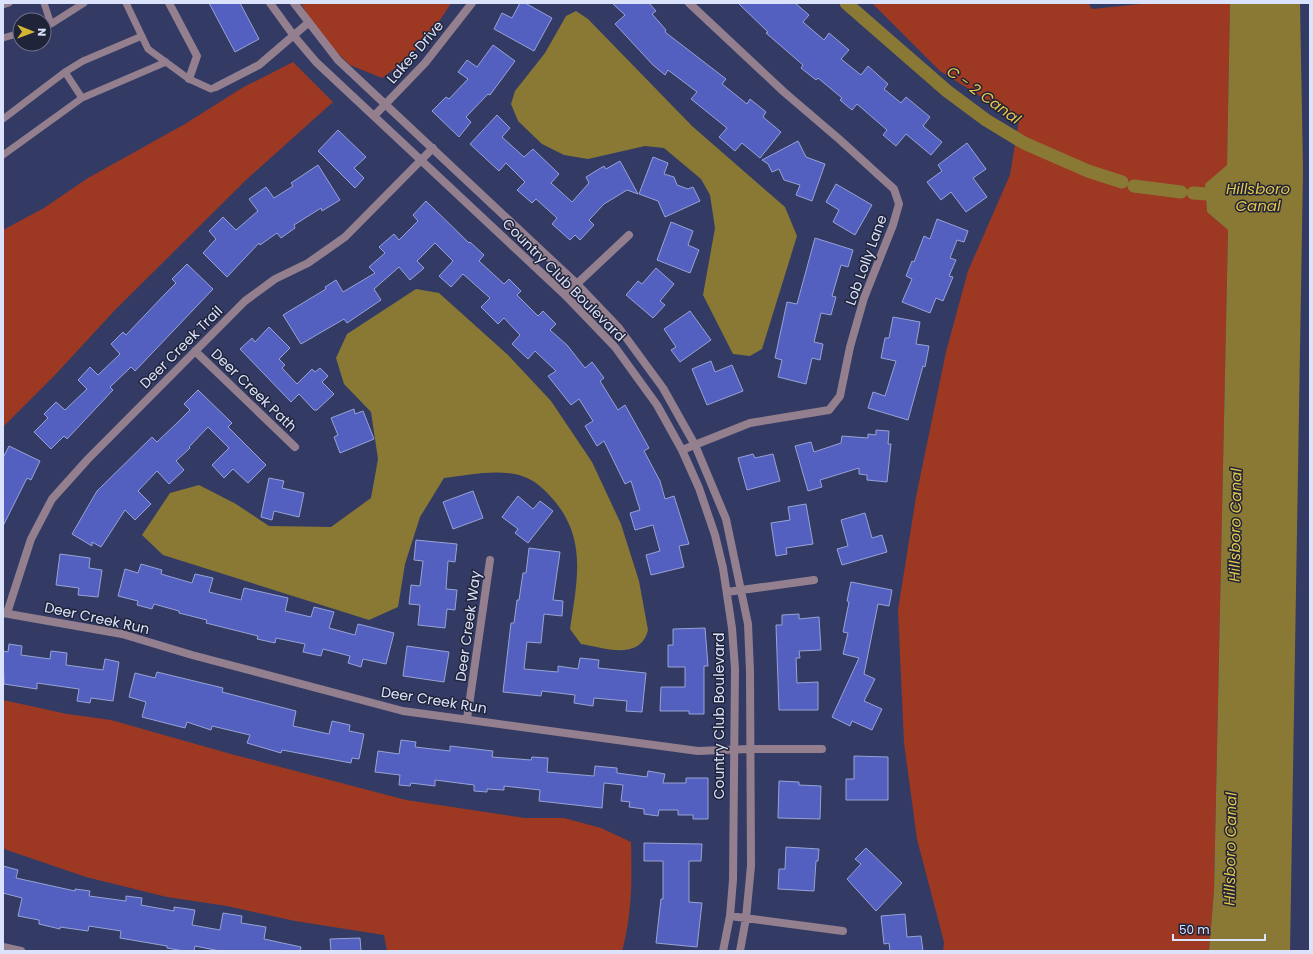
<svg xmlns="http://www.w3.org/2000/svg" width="1313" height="954" font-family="Poppins,sans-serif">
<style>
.grass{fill:#9d3922}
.water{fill:#8a7835}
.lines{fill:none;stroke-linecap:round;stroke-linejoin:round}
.canal{stroke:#8a7835;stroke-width:13}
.building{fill:#5360c0;stroke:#97a3d5}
.lane{stroke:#937f8e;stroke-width:7}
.street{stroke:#937f8e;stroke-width:8}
.labels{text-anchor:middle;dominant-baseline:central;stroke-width:3;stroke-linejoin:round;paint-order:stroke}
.street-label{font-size:14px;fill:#dbe2fc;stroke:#202438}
.water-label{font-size:15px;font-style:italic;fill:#e6c64a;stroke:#202438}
</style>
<rect width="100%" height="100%" fill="#333b65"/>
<!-- grass -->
<path class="grass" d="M301 3H451C433 33 411 58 382 78L350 65 318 34Z
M872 3H1088L1092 9 1151 3H1230L1227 165 1205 185 1207 212 1228 230 1214 890 1209 951H943L944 942 917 839 904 743 898 610 916 497 946 352 968 271 1010 175 1019 120 940 71Z
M293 62 333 102 246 180 115 310 55 375 3 427V230L44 208 88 178 185 124 242 88Z
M3 700 67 714 111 720 231 754 406 800 525 818H564L601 828 631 842C632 878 632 916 622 951H387L384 935 295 921 227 906 167 897 86 877 7 850 3 848Z"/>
<!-- water -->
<path class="water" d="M1230 3H1300L1303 170 1290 951H1209L1214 890 1228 230 1207 212 1205 184 1227 165Z
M576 11 588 19 692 126 785 207 797 236 762 349 750 356 733 354 703 295 715 228 710 195 701 179 664 148 645 146 588 159 564 155 542 144 518 121 511 104 515 91 545 53 566 16Z
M416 289 439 293 508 355 551 401 592 462 621 524 639 581 648 630C640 661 605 648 581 644L570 629C577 581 588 537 551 497 542 487 533 479 519 475 495 469 468 475 444 478L420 517 405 564 398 607 369 620 163 555 142 535 170 493 199 485 236 504 269 526 331 527 371 498 378 459 371 412 344 384 336 358 347 334Z"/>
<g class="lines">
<!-- canal -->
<path class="canal" d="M846 3 947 91 986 120 1024 143 1088 171 1122 182
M1134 186 1181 192
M1193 193 1223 195"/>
</g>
<!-- building -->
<path class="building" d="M209 3H240L259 39 235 52Z
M520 3H525L552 18 534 51 494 29 502 13 512 18Z
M612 3H649L656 11 652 14 666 30 665 32 726 79 722 84 747 104 750 99 766 112 763 117 781 132 760 158 742 143 735 151 719 137 727 128 691 99 697 92 668 70 665 75 653 65 615 24 625 15Z
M738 3H795L809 15 803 22 824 40 829 33 849 50 841 59 861 75 868 66 888 84 884 89 901 103 906 97 930 117 923 126 942 142 931 155 906 134 896 146 883 135 887 130 857 104 852 110 840 100 842 98 818 78 816 80 801 68 803 65 766 33 768 32Z
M493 45 515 61 490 95 488 94 466 117 471 122 459 137 432 111 446 97 449 99 468 79 458 72 467 60 477 67Z
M497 115 510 128 502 137 524 157 533 149 559 174 551 183 572 202 589 183 586 177 604 166 606 169 620 161 638 194 627 190 604 204 589 220 594 225 580 240 575 235 570 240 552 224 557 218 536 199 532 203 517 190 525 182 506 163 499 171 470 144Z
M338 130 366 157 354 168 364 178 355 188 318 151Z
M798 141 806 157 825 164 812 201 796 195 800 185 784 180 779 169 772 172 768 164 762 160Z
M967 143 986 169 973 178 987 197 966 212 951 192 941 200 927 182 942 171 938 165Z
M653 157 668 163 664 174 674 177 677 185 688 189 693 187 700 201 665 217 658 201 639 194Z
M318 165 340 200 322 211 321 208 294 225 295 228 281 238 277 233 260 245 259 243 227 277 203 253 216 239 209 231 223 217 236 230 258 211 249 199 266 187 274 198 293 186 291 183Z
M836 184 872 205 855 235 833 222 839 210 826 202Z
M426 201 469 243 470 242 484 255 479 261 504 284 509 279 521 291 517 295 538 316 543 311 556 324 550 330 567 345 585 368 592 362 604 378 600 381 618 410 625 405 649 448 644 451 660 481 665 499 674 496 689 544 679 546 684 567 651 575 646 555 660 551 653 525 635 530 630 513 640 510 631 481 625 484 604 441 597 446 585 426 593 421 579 399 571 405 548 376 556 371 535 351 528 359 512 344 520 335 504 318 498 324 481 307 490 298 463 274 451 287 439 276 453 261 435 243 417 261 424 268 410 280 399 267 374 289 381 300 347 323 344 319 301 344 283 315 326 289 325 287 336 280 343 292 375 273 369 267 385 253 379 247 394 234 399 240 418 221 413 215Z
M937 219 968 231 964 242 957 240 950 258 956 260 949 276 953 277 943 301 936 298 930 313 902 302 912 279 906 276 912 261 914 262 924 236 930 239Z
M671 222 693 231 688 245 699 250 690 273 657 260Z
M815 238 853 250 848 267 841 265 832 296 836 297 831 315 821 313 814 342 823 344 820 360 812 358 806 384 778 377 782 360 775 358 787 302 797 304Z
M187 264 213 289 135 371 131 367 110 387 113 390 67 439 64 436 51 449 34 432 48 418 44 414 56 402 65 410 87 389 78 380 90 367 98 375 120 354 111 344 123 332 126 335 166 293 176 283 172 279Z
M656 268 674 284 660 301 665 305 653 318 626 295 638 281 642 284Z
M690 311 711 340 680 362 671 350 676 347 664 329Z
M893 317 920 322 916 344 929 346 925 367 923 366 908 420 868 408 873 392 885 396 896 361 881 358 885 338H889Z
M269 327 290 348 279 359 285 365 282 368 297 384 312 369 315 372 320 368 328 376 322 382 334 394 317 410H314L299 394 291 402 240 349 252 338 255 342Z
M711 361 715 372 732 365 743 391 707 405 692 369Z
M198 390 232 423 228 427 266 465 248 483 233 469 224 478 212 465 229 448 208 427 189 447 190 448 176 461 184 470 169 484 157 471 138 491 151 504 135 520 125 510 101 547 92 542V546L72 534 97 491 152 437 157 442 178 422 190 410 184 404Z
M354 409 355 414 363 411 374 439 340 453 334 437 338 435 331 418Z
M876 430 889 431 888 444H891L887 482 867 480V475L859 474V468L820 480 822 487 808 491 795 446 811 442 814 452 841 443 842 436 868 438V434L876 435Z
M9 446 40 461 31 480 27 478 3 526V458Z
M753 454 755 458 773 454 780 481 747 490 738 458Z
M269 478 284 481 282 488 304 493 299 517 274 511 272 520 261 517Z
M473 491 483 518 453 529 443 502Z
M518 496 533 509 540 501 553 511 528 543 515 533 518 529 502 517Z
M806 504 813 544 786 548 787 554 776 556 771 523 790 520 788 507Z
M865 513 872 538 882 535 887 552 842 565 837 549 848 546 841 520Z
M416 540 457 544 455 562 448 561 446 589 457 590 455 610 447 609 445 628 418 625 420 605 409 604 411 585 420 586 423 561 414 560Z
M529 548 560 552 553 600 563 601 562 616 544 614 541 643 527 642 524 669 558 672V666L578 669 580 658 599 660 598 668 646 673 642 712 626 711 627 701 594 698 593 706 574 703 575 695 542 691 541 696 503 692 511 623H514L517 600H519L523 573H526Z
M60 554 90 558 89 568 102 570 98 597 78 595 79 588 56 585Z
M141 564 162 570 161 574 192 583 195 574 213 578 209 592 241 600 244 588 288 598 285 611 311 617 314 607 334 612 329 628 355 635 358 624 394 633 386 664 363 659 361 667 348 663 350 656 323 649 321 656 303 652 305 644 276 638 275 643 257 639 258 636 206 623 207 620 179 613V611L154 604 152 609 137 605 138 601 118 596 125 569 138 573Z
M851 582 892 590 889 606 878 604 864 674 875 679 864 701 882 709 872 730 852 721 850 726 832 717 859 658 843 654 848 633 843 632 849 602 847 601Z
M799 614V619L819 617 821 650 799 651 800 658H796L797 683 818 682V710H779L776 625H782V615Z
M705 628 708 666H704V714H689V711H660L661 687H685V667H668V645H673V629Z
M9 644 22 646 21 655 50 659 51 651 67 653 66 665 103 670 105 659 119 662 113 701 91 698 90 703 77 701 79 689 37 683V689L4 684 3 651 8 652Z
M407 646 449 652 444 682 403 676Z
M157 672 223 688 222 692 296 711 293 726 329 734 332 721 350 725 349 731 364 734 359 759 352 758 351 763 282 750 281 753 247 743 250 735 212 726 211 730 187 722 185 728 142 717 146 702 129 697 135 673 155 678Z
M401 740 416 742 415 747 450 751V746L493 751 492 757 531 760 532 757 548 758 547 772 594 776 595 766 617 768V773L647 777 648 771 665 774 663 783H686V778H708V819H693V815H678V810H659L658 816 644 814V809L629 807 630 802 621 801 623 785 604 783 602 808 539 801 540 790 504 786V790L487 789V792L474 791V785L435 780V786L411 783 410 786 399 785 400 775 375 772 378 751 399 754Z
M854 756 888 757V800H846V779H854Z
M779 781 799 782V785L821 786 820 819 778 818Z
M644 843 702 844 701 861H689V902L702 903 697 947 656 943 661 899H663V861H644Z
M786 847 819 849 818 861H816L814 891 778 889 779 869H785Z
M866 848 902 883 876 911 847 879 861 864 855 859Z
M3 866 18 870 16 878 75 891V889L90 891 89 896 126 901V896L142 898 141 905 174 911V907L195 910 192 925 220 930 223 913 242 916 241 923 266 927 264 939 301 947 300 951H220L195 946 194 951H184L167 948V946L120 938 121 931 89 926 88 931 60 927V929L39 924V920L18 916 22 898 3 893Z
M905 914 907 937 921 936 923 951H890L889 943 884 944 881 916Z
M360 938 361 951H331L330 939Z"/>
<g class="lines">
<!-- lane -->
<path class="lane" d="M44 3 51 24
M126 3 148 49 189 79 211 89 216 87
M3 5 9 3
M44 26 51 24 84 3
M3 38 20 33
M65 72 82 98 166 62
M3 119 65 72 83 61 142 36
M3 155 82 98"/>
<!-- street -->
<path class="street" d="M169 3 197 56 189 79
M270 3 294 36 316 62 565 295 615 347 657 405 682 450 699 488 715 535 723 568 732 628 735 669 733 880 730 916 723 951
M294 3 338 60 576 283 619 328 663 388 695 445 726 519 748 624 750 671 751 866 746 918 740 951
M216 87 259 65 308 23
M374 116 425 63 472 3
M565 295 629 235
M195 351 295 447
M682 450 750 423 829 410 840 396 850 347 864 298 893 225 899 204 894 189 839 139 784 92 689 3
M727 592 814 580
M3 613 122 634 192 655 403 711 698 751 749 749H822
M7 613 31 539 52 499 88 459 245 301 275 279 308 263 345 237 433 148
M467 719 490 560
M730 916 843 931
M3 947 21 951"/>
</g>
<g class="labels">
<!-- street labels -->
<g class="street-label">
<text transform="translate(415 52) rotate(-49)">Lakes Drive</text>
<text transform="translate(866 260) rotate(-70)">Lob Lolly Lane</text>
<text transform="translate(564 280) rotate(45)">Country Club Boulevard</text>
<text transform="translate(181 347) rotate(-45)">Deer Creek Trail</text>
<text transform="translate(254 390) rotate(44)">Deer Creek Path</text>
<text transform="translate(97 618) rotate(12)">Deer Creek Run</text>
<text transform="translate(468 626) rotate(-82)">Deer Creek Way</text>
<text transform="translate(434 700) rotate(9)">Deer Creek Run</text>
<text transform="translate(719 716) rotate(-90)">Country Club Boulevard</text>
</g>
<!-- water labels -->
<g class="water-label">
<text transform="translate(984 95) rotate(36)">C - 2 Canal</text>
<text x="1258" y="188">Hillsboro<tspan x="1258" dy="17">Canal</tspan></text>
<text transform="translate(1235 525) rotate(-89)">Hillsboro Canal</text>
<text transform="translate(1230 849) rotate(-89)">Hillsboro Canal</text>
</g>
</g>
<!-- border -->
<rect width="1313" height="954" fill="none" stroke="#dbe2fc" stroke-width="8"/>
<!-- north arrow -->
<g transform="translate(32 32) rotate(91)"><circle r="19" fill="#202438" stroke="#6b7086"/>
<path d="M0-3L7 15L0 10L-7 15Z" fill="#d5b534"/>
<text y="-6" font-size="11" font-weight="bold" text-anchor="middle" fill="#dbe2fc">N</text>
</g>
<!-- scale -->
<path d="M1173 934v6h92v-6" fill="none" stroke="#dbe2fc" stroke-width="2"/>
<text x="1179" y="934" font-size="12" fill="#dbe2fc" stroke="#202438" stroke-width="3" paint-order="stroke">50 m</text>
</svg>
